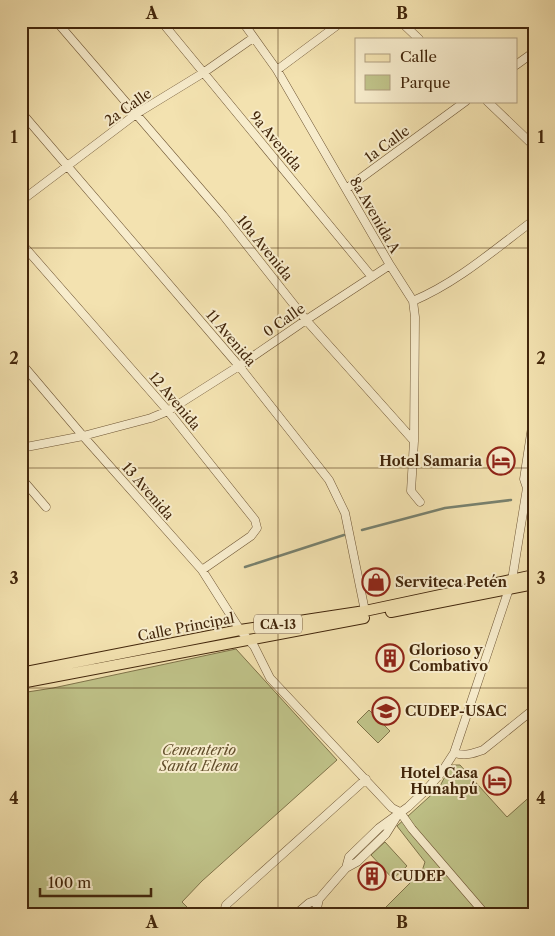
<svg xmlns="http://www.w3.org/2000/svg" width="555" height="936" font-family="'Libre Caslon Text',serif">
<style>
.green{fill:#bfc288;stroke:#80744a}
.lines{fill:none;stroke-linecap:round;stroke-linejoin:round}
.stream{stroke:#78816e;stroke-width:2.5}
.minor-casing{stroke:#6e5534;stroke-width:9}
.major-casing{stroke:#42260b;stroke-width:12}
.minor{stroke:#f7eccc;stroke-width:8}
.major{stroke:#f3e2b0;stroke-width:10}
.grid{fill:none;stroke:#42260b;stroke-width:1;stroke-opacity:0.55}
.labels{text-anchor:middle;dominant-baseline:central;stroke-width:4;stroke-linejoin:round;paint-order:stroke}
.shield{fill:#f7eccc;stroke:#786145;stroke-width:1}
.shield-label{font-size:12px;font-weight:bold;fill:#42260b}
.street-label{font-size:14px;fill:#42260b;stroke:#f7eccc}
.poi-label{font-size:14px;font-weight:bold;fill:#42260b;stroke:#f7eccc;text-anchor:start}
.park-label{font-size:14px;font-style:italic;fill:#614d2a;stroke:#f7eccc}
.neatline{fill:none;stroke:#42260b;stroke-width:2}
.grid-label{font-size:16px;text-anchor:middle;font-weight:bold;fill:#42260b}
</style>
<rect width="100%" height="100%" fill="#f3e2b0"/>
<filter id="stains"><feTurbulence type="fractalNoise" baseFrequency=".004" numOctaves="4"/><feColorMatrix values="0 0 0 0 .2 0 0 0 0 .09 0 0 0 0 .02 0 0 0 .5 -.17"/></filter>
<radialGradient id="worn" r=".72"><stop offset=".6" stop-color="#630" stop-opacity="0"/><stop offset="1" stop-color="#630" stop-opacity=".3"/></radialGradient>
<!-- green -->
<path class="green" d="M236 649 337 760 202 881 182 902 195 915H21V693L53 688Z
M369 710 390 731 378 743 357 722Z
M451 765H460L507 817 534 793V915H378L422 871 425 862 397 826 439 788Z
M385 842 407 866 393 879 371 855Z"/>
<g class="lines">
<!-- stream -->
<path class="stream" d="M532 497H534
M362 530 445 508 511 500
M245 567 344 535"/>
<!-- minor casing -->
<g class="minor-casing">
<path id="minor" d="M56 21 223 215 306 320 414 441 411 491 420 502
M161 21 372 277
M242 21 277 70 390 265 413 301 415 317 414 441
M400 21 419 39
M516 65 534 52
M277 70 343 21
M487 101 534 146
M21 112 239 366 329 480 345 513 365 611
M346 189 466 101
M21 201 136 114 203 73 253 38
M21 243 168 411 255 520 257 528 251 536 202 570
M413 301C458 282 495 249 534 220
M21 363 83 436 202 570 240 630 254 646 270 678 392 808 400 812 412 829 486 915
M21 448 83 436 151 418 168 411 239 366 306 320 390 265
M21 478 46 507
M527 488 524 479 534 414
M454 753C465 756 472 754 483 750L534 709
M346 868 349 857 379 828 408 807 427 789 441 773 454 753 512 580 527 488 531 480 534 460
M223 915 226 905 366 779
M295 915 309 903 319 899
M309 915 317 908 319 899 346 868 357 862 386 834 396 818"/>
</g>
<!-- major casing -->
<g class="major-casing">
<path id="major" d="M391 612 534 584
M21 673 240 630 365 611 534 575
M21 683 364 618"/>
</g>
<!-- minor -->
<use href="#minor" class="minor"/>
<!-- major -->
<use href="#major" class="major"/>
</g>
<!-- grid -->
<path class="grid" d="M278 21V915M21 248H534M21 468H534M21 688H534"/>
<!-- icons -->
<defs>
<g id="hotel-ring" transform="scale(1.4375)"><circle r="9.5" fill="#f7eccc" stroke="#8f2418" stroke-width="1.5"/><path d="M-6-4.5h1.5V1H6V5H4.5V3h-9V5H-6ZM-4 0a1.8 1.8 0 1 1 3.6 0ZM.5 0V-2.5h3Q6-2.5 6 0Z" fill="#8f2418"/></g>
<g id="shop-ring" transform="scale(1.4375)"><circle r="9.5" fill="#f7eccc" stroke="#8f2418" stroke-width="1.5"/><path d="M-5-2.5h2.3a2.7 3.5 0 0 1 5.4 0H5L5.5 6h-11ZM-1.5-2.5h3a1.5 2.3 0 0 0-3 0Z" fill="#8f2418"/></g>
<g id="building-ring" transform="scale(1.4375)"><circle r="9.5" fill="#f7eccc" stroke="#8f2418" stroke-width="1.5"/><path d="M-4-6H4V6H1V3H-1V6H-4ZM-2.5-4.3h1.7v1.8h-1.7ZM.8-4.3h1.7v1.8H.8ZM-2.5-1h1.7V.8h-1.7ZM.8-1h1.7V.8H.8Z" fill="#8f2418"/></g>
<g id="university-ring" transform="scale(1.4375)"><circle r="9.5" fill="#f7eccc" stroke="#8f2418" stroke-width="1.5"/><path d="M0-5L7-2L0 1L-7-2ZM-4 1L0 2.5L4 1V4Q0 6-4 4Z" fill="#8f2418"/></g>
</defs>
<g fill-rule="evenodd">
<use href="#hotel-ring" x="501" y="461"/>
<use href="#shop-ring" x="376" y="582"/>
<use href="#building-ring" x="390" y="658"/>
<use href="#university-ring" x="386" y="711"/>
<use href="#hotel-ring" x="497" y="781"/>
<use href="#building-ring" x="372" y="876"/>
</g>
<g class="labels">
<!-- shield labels -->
<rect class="shield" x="254" y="614.5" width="48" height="19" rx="4"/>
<g class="shield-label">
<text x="278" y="624">CA-13</text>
</g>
<!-- street labels -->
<g class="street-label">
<text transform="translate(128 107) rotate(-35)">2a Calle</text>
<text transform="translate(276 141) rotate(50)">9a Avenida</text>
<text transform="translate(387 144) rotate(-36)">1a Calle</text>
<text transform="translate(375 215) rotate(60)">8a Avenida A</text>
<text transform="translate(265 248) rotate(51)">10a Avenida</text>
<text transform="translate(284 320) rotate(-35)">0 Calle</text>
<text transform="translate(231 338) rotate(50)">11 Avenida</text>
<text transform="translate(175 401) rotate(50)">12 Avenida</text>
<text transform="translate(148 491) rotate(49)">13 Avenida</text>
<text transform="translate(186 627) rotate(-11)">Calle Principal</text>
</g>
<!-- poi labels -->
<g class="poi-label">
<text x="482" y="461" text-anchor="end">Hotel Samaria</text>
<text x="395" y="582">Serviteca Petén</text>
<text x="409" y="650">Glorioso y<tspan x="409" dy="16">Combativo</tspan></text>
<text x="405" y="711">CUDEP-USAC</text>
<text x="478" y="773" text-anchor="end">Hotel Casa<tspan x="478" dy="16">Hunahpú</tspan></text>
<text x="391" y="876">CUDEP</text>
</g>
<!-- park labels -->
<g class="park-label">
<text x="199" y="750">Cementerio<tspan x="199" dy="16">Santa Elena</tspan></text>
</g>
</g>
<!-- margin -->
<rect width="555" height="936" fill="none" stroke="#f3e2b0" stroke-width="55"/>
<!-- legend -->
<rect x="355" y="38" width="162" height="65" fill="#f7eccc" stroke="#af9d7f"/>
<rect x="365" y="54" width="25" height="8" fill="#f3e2b0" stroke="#af9d7f"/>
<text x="400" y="62" font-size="15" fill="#42260b">Calle</text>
<rect x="365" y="75" width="25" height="15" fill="#bfc288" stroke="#af9d7f"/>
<text x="400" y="88" font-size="15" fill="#42260b">Parque</text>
<!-- scale -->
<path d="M40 888v8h111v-8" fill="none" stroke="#42260b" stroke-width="2.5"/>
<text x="48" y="888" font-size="15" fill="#42260b" stroke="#f7eccc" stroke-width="4" paint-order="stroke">100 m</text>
<rect x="28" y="28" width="500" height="880" class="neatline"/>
<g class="grid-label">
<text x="152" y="19">A</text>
<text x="402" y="19">B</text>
<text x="14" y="143">1</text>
<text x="541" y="143">1</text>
<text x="14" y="364">2</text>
<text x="541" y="364">2</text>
<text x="14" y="584">3</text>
<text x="541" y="584">3</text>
<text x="14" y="804">4</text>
<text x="541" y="804">4</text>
<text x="152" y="928">A</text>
<text x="402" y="928">B</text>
</g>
<rect width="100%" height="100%" filter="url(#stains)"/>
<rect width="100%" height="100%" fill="url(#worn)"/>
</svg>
